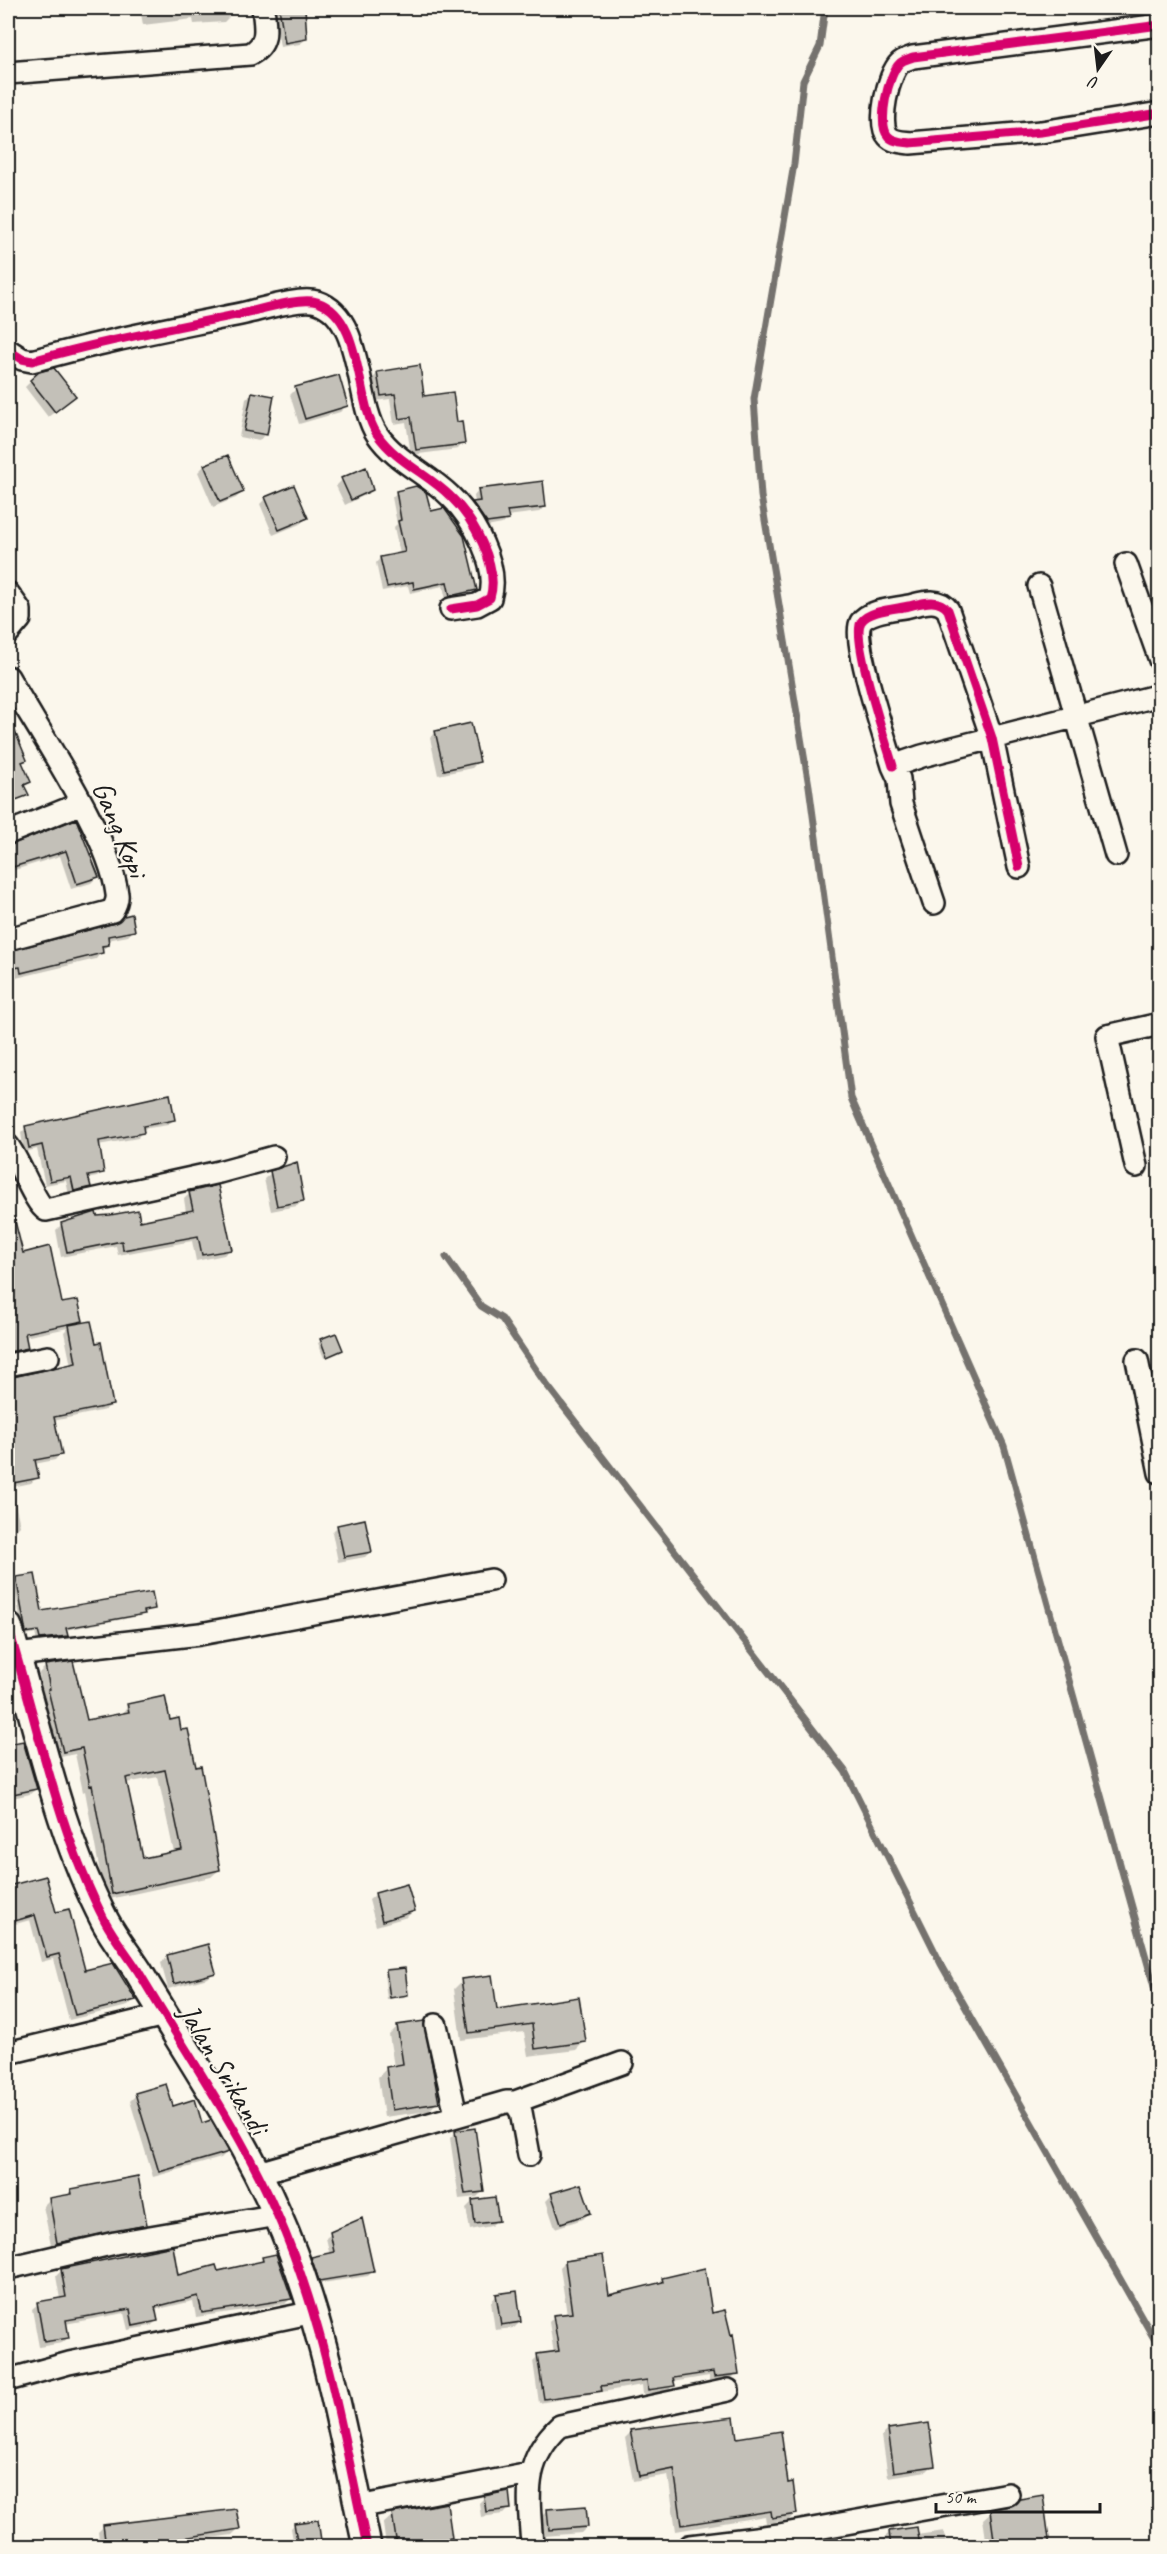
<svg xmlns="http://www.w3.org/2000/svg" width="1167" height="2554" font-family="Caveat,sans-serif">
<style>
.shadow{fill:#0003;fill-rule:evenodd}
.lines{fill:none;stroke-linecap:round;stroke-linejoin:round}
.stream{stroke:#74726e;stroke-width:7}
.building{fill:#c3c0b8;stroke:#1c1c1c;stroke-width:1.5;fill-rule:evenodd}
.minor-casing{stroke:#1c1c1c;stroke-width:26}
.tertiary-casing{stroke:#1c1c1c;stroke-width:32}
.minor{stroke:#fbf7ec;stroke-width:21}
.tertiary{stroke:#fbf7ec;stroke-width:27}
.cycleway-casing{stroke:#fbf7ec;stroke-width:13}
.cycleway{stroke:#d6006c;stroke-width:9}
.labels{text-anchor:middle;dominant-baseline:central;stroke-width:4.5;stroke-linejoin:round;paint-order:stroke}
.street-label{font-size:30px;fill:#1c1c1c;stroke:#fbf7ec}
</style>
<rect width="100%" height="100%" fill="#fbf7ec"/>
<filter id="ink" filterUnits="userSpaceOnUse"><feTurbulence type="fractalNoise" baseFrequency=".0167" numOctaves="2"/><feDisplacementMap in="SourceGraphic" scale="12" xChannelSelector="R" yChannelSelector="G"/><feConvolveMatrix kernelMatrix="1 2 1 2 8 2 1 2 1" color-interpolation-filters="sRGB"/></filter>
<g filter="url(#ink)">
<!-- shadow -->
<path class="shadow" d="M140 8H228L229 17 224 22 194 24 193 19 143 25Z
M270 8H304L306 39 300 44 280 47 276 22 272 23Z
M419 367 423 398 456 423 463 443 458 449 411 455 406 422 394 424 390 399 375 401 372 379 377 374Z
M31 381 68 402 48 417 25 387Z
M296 389 346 406 340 412 299 424 290 395Z
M252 393 265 434 259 441 239 437 246 399Z
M227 457 242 492 236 498 213 507 198 472 204 466Z
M342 480 371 489 365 495 345 505 336 486Z
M479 490 545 507 539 512 507 516V519L502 524 481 528 468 509 475 503 474 496Z
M397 493 430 513 476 590 471 595 446 600 443 586 410 593 408 586 382 591 376 563 380 558 400 554 394 527 397 524 392 497Z
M266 498 306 518 300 524 273 535 260 504Z
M8 712 16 728 12 731 25 760 21 763 29 782 24 787 27 794 8 806Z
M436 732 478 762 472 768 438 775 430 738Z
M75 821 97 877 91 883 71 889 60 856 8 872V847Z
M134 930 128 936 107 940 108 944 96 959 16 978 14 971 8 973V955L10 953Z
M173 1120 168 1125 142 1129 138 1138 98 1145 102 1172 97 1177 87 1179 89 1187 84 1192 69 1195 66 1181 45 1185 37 1149 24 1152 21 1133 26 1128Z
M271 1173 303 1200 297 1206 271 1211 264 1179Z
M190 1193 230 1249 224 1255 196 1261 192 1241 118 1255 116 1246 61 1257 56 1230 62 1224 139 1222 186 1212 184 1199Z
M9 1206 22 1255 61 1305 81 1321 77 1325 111 1405 105 1410 53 1421 60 1454 55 1460 34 1464 37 1477 31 1483 12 1487 20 1526 14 1532 8 1533V1384L13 1378 71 1366 64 1332 68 1328 24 1337 26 1348 21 1353 8 1356Z
M321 1341 341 1350 324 1358 318 1343Z
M338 1526 371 1551 365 1557 338 1562 332 1532Z
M17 1579 41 1612 153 1608 140 1616 65 1630 66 1636 63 1639 37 1642 35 1633 23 1636 14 1582Z
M46 1666 86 1722 121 1715 128 1705 169 1722 219 1870 211 1877 105 1900 85 1791 83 1792 75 1754 56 1758 49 1720 46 1721 39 1673ZM158 1777 174 1853 142 1860 126 1783Z
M8 1713H10L16 1744 36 1789 30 1794 8 1799Z
M45 1877 55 1914 84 1972 134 2000 128 2006 69 2020 53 1959 41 1962 30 1920 8 1926V1887Z
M376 1894 413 1911 407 1917 376 1926 369 1900Z
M207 1946 214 1972 208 1978 168 1989 161 1963 167 1957Z
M386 1972 407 1995 404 1997 387 1999 384 1974Z
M462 1981 496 2010 584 2042 576 2050 528 2056 524 2032 461 2040 454 1989Z
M398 2026 437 2102 429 2111 384 2117 378 2077 387 2068 394 2067 389 2035Z
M136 2095 172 2108 227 2152 221 2158 153 2177 130 2101Z
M456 2132 483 2191 477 2197 459 2199 450 2138Z
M72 2190 146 2224 140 2230 52 2249 43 2206 49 2200 66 2196Z
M552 2195 589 2213 583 2219 555 2228 546 2201Z
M472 2202 497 2220 491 2226 470 2230 466 2208Z
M331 2234 372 2272 368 2276 316 2284 308 2263 312 2259 330 2255 326 2238Z
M172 2248 177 2277 216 2273 258 2263 263 2259 291 2298 285 2304 196 2317 193 2301 154 2310 156 2321 151 2326 128 2330 124 2313 65 2324 68 2338 62 2343 39 2347 32 2309 38 2304 60 2299 56 2276 62 2270Z
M565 2262 608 2297 657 2285 663 2279 711 2314 737 2373 732 2378 709 2381V2376L672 2382 673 2385 668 2391 643 2394 642 2385 539 2403 533 2361 538 2356 554 2354 549 2322 554 2317 567 2315 560 2267Z
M497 2295 520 2322 514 2328 495 2330 491 2302Z
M888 2430 933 2465 927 2471 888 2477 882 2436Z
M631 2432 736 2439 787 2485 795 2513 789 2520 766 2523 765 2516 676 2531 668 2475 633 2481 625 2438Z
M485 2497 509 2508 503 2514 481 2517 479 2503Z
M548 2510 587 2527 581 2533 544 2536 542 2516Z
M991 2512 1049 2546H987L983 2519Z
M393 2515 450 2538 442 2546H386L383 2524Z
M295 2524 320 2546H294L291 2528Z
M104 2526 238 2529 232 2535 154 2546H100L98 2532Z
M944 2531 946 2546H831L884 2538 889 2533 917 2535Z"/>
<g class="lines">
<!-- stream -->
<path class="stream" d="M825 8 820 46 803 81 794 164 754 399 761 496 809 786 851 1098 1004 1446 1160 2008
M446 1257 481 1306 502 1319 543 1380 845 1771 941 1964 1160 2349"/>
</g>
<!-- building -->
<path class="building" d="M279 8H305L307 39 285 43Z
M420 365 424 396 453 392 457 422 462 421 465 444 416 450 411 417 399 419 395 394 381 396 377 372Z
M54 368 76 396 55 412 30 380 39 372Z
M339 375 348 406 305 419 295 387Z
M252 392 274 396 267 435 244 431Z
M228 455 244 492 220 502 204 465Z
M366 467 373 490 351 500 341 478Z
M543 481 546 507 507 511 509 520 487 523 472 502 480 501 478 489Z
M294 485 308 518 279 530 265 497Z
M416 486 426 492 431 511 444 508 464 536 477 590 450 596 447 582 414 589 413 582 387 587 380 557 405 552 398 521 401 520 396 491Z
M8 715 27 760 22 762 31 782 24 785 29 795 8 803Z
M471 723 480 762 444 770 435 731Z
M76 819 99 877 77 884 66 851 13 867 8 846Z
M132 914 135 931 108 936 109 945 102 946 103 953 21 973 20 967 13 968 9 951 115 923 124 916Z
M170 1094 175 1120 143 1126 144 1133 99 1141 104 1173 88 1176 91 1187 74 1191 71 1177 50 1181 42 1145 29 1148 25 1126Z
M297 1162 304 1201 277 1206 270 1171Z
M218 1185 232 1250 202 1255 198 1236 123 1250 122 1241 67 1252 61 1223 96 1212 97 1216 110 1215 138 1210 140 1221 193 1210 189 1192Z
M14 1217 23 1253 50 1246 62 1303 78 1300 83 1321 25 1333 28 1348 9 1352 8 1218Z
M91 1321 96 1343 101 1342 113 1405 54 1417 62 1455 35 1460 39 1478 8 1484V1382L13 1381V1377L76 1363 69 1325Z
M336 1333 343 1350 327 1357 320 1339Z
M365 1519 372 1552 344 1557 337 1525Z
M35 1574 42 1611 152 1592 155 1609 144 1611 145 1614 66 1628 68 1636 40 1639 38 1631 26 1633 16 1577Z
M73 1661 87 1720 129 1712 127 1704 165 1696 170 1720 179 1718 181 1730 188 1729 196 1767 201 1766 220 1870 112 1894 92 1785 90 1786 82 1748 63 1752 48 1690 50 1689 45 1665ZM165 1770 182 1850 143 1858 126 1778Z
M23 1741 37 1789 8 1795V1744Z
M46 1876 56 1912 69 1909 85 1970 113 1963 136 2000 75 2015 59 1954 47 1957 35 1915 8 1923V1886Z
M407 1884 415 1911 382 1921 375 1893Z
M208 1944 216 1973 174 1984 167 1955Z
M405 1968 408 1995 390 1998 386 1970Z
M492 1975 497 2009 579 1997 586 2042 535 2049 532 2024 469 2033 461 1979Z
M424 2021 439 2103 392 2110 386 2067 403 2064 397 2025Z
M166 2084 173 2106 195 2099 202 2123 211 2120 229 2152 159 2172 135 2093Z
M475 2128 484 2192 465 2194 455 2131Z
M138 2176 147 2225 57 2243 49 2198 72 2194 71 2189Z
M581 2184 591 2213 561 2223 551 2193Z
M495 2197 499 2221 475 2224 472 2200Z
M362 2218 374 2272 319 2281 311 2257 334 2252 330 2232Z
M173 2246 178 2275 216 2265 218 2271 263 2261 262 2257 276 2254 292 2299 202 2313 198 2296 155 2307 158 2321 133 2326 130 2309 66 2320 69 2338 44 2342 37 2302 66 2297 61 2269Z
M603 2255 609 2295 663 2282 662 2278 705 2268 712 2313 725 2310 731 2335 733 2334 739 2374 714 2377 713 2372 673 2378 675 2386 648 2390 647 2380 601 2386 602 2391 544 2399 537 2354 559 2351 553 2315 572 2313 565 2261Z
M517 2291 521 2322 501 2325 496 2294Z
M734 2417 737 2438 781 2431 788 2483 793 2482 797 2514 772 2518 771 2511 682 2525 674 2469 639 2476 630 2430Z
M929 2423 935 2466 894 2472 888 2429Z
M509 2491 511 2509 486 2512 484 2496Z
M1043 2495 1050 2547H995L990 2510 1011 2506 1020 2499Z
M447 2503 452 2538 397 2546 392 2513Z
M586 2506 588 2527 549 2530 547 2509Z
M236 2509 240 2529 126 2547H106L103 2525Z
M318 2520 322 2547H298L294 2523Z
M917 2527 920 2547H891L889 2531Z"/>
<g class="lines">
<!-- minor casing -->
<g class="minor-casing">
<path id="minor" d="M1160 25 913 57C908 59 903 60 900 63 888 74 877 124 888 136 893 142 903 142 910 143L1041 132 1160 113
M8 73 250 54C270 44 265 27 263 8
M8 350 22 359 32 361C102 341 174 328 245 313 263 309 300 297 317 302 364 317 355 401 377 434 395 461 428 474 450 496 473 518 500 566 490 598L477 605 451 609
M1126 564 1160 660
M1039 586 1116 855
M8 593 20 610V619L8 633
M8 677C39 732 110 835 117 894 118 900 115 906 112 911L8 939
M893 766C886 742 851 638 861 622 869 610 896 609 909 606 922 603 938 597 948 610L992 738 1019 867
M8 833 80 804
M934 903 901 804 899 779 893 766 922 756 1160 695
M8 1146C19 1160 35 1204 46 1210L219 1172 274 1157
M1136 1166 1107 1036 1160 1024
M1137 1360 1160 1473
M8 1365 48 1357
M16 1655 200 1634 491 1580
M8 1699 27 1695
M436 2025 456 2115
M8 2053 164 2015
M515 2102 622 2063
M258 2173 506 2102H515L521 2112 529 2155
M8 2268 115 2243 278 2215
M8 2380 69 2363 314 2312
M358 2507 530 2474
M532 2546C529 2497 521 2462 560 2426L728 2390
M690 2546 779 2535 1008 2494"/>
</g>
<!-- tertiary casing -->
<g class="tertiary-casing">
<path id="tertiary" d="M8 1627C38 1725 57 1829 105 1921 114 1938 127 1954 138 1971 184 2049 241 2131 277 2214 324 2319 343 2435 367 2546"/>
</g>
<!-- minor -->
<use href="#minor" class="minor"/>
<!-- tertiary -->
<use href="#tertiary" class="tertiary"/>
<!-- cycleway casing -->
<g class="cycleway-casing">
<path id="cycleway" d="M1160 25 913 57C908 59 903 60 900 63 888 74 877 124 888 136 893 142 903 142 910 143L1041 132 1160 113
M8 350 22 359 32 361C102 341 174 328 245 313 263 309 300 297 317 302 364 317 355 401 377 434 395 461 428 474 450 496 473 518 500 566 490 598L477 605 451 609
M893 766C886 742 851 638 861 622 869 610 896 609 909 606 922 603 938 597 948 610L992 738 1019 867
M8 1627C38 1725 57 1829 105 1921 114 1938 127 1954 138 1971 184 2049 241 2131 277 2214 324 2319 343 2435 367 2546"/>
</g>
<!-- cycleway -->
<use href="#cycleway" class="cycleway"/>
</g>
</g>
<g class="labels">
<!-- street labels -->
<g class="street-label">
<text transform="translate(120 829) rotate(68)">Gang Kopi</text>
<text transform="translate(224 2069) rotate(59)">Jalan Srikandi</text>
</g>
</g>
<!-- margin -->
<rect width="1167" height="2554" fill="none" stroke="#fbf7ec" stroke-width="30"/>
<rect x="15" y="15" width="1137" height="2524" fill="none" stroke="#1c1c1c" stroke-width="2" filter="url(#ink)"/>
<!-- north arrow -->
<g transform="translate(1098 69) rotate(194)" stroke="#fbf7ec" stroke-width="4.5" paint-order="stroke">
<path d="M0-4.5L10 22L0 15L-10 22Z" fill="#1c1c1c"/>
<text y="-9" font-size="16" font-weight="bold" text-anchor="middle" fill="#1c1c1c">U</text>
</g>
<!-- scale -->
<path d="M936 2503v9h164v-9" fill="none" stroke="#1c1c1c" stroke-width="3"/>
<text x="945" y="2503" font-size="18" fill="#1c1c1c" stroke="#fbf7ec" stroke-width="4.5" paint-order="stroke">50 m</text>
</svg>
